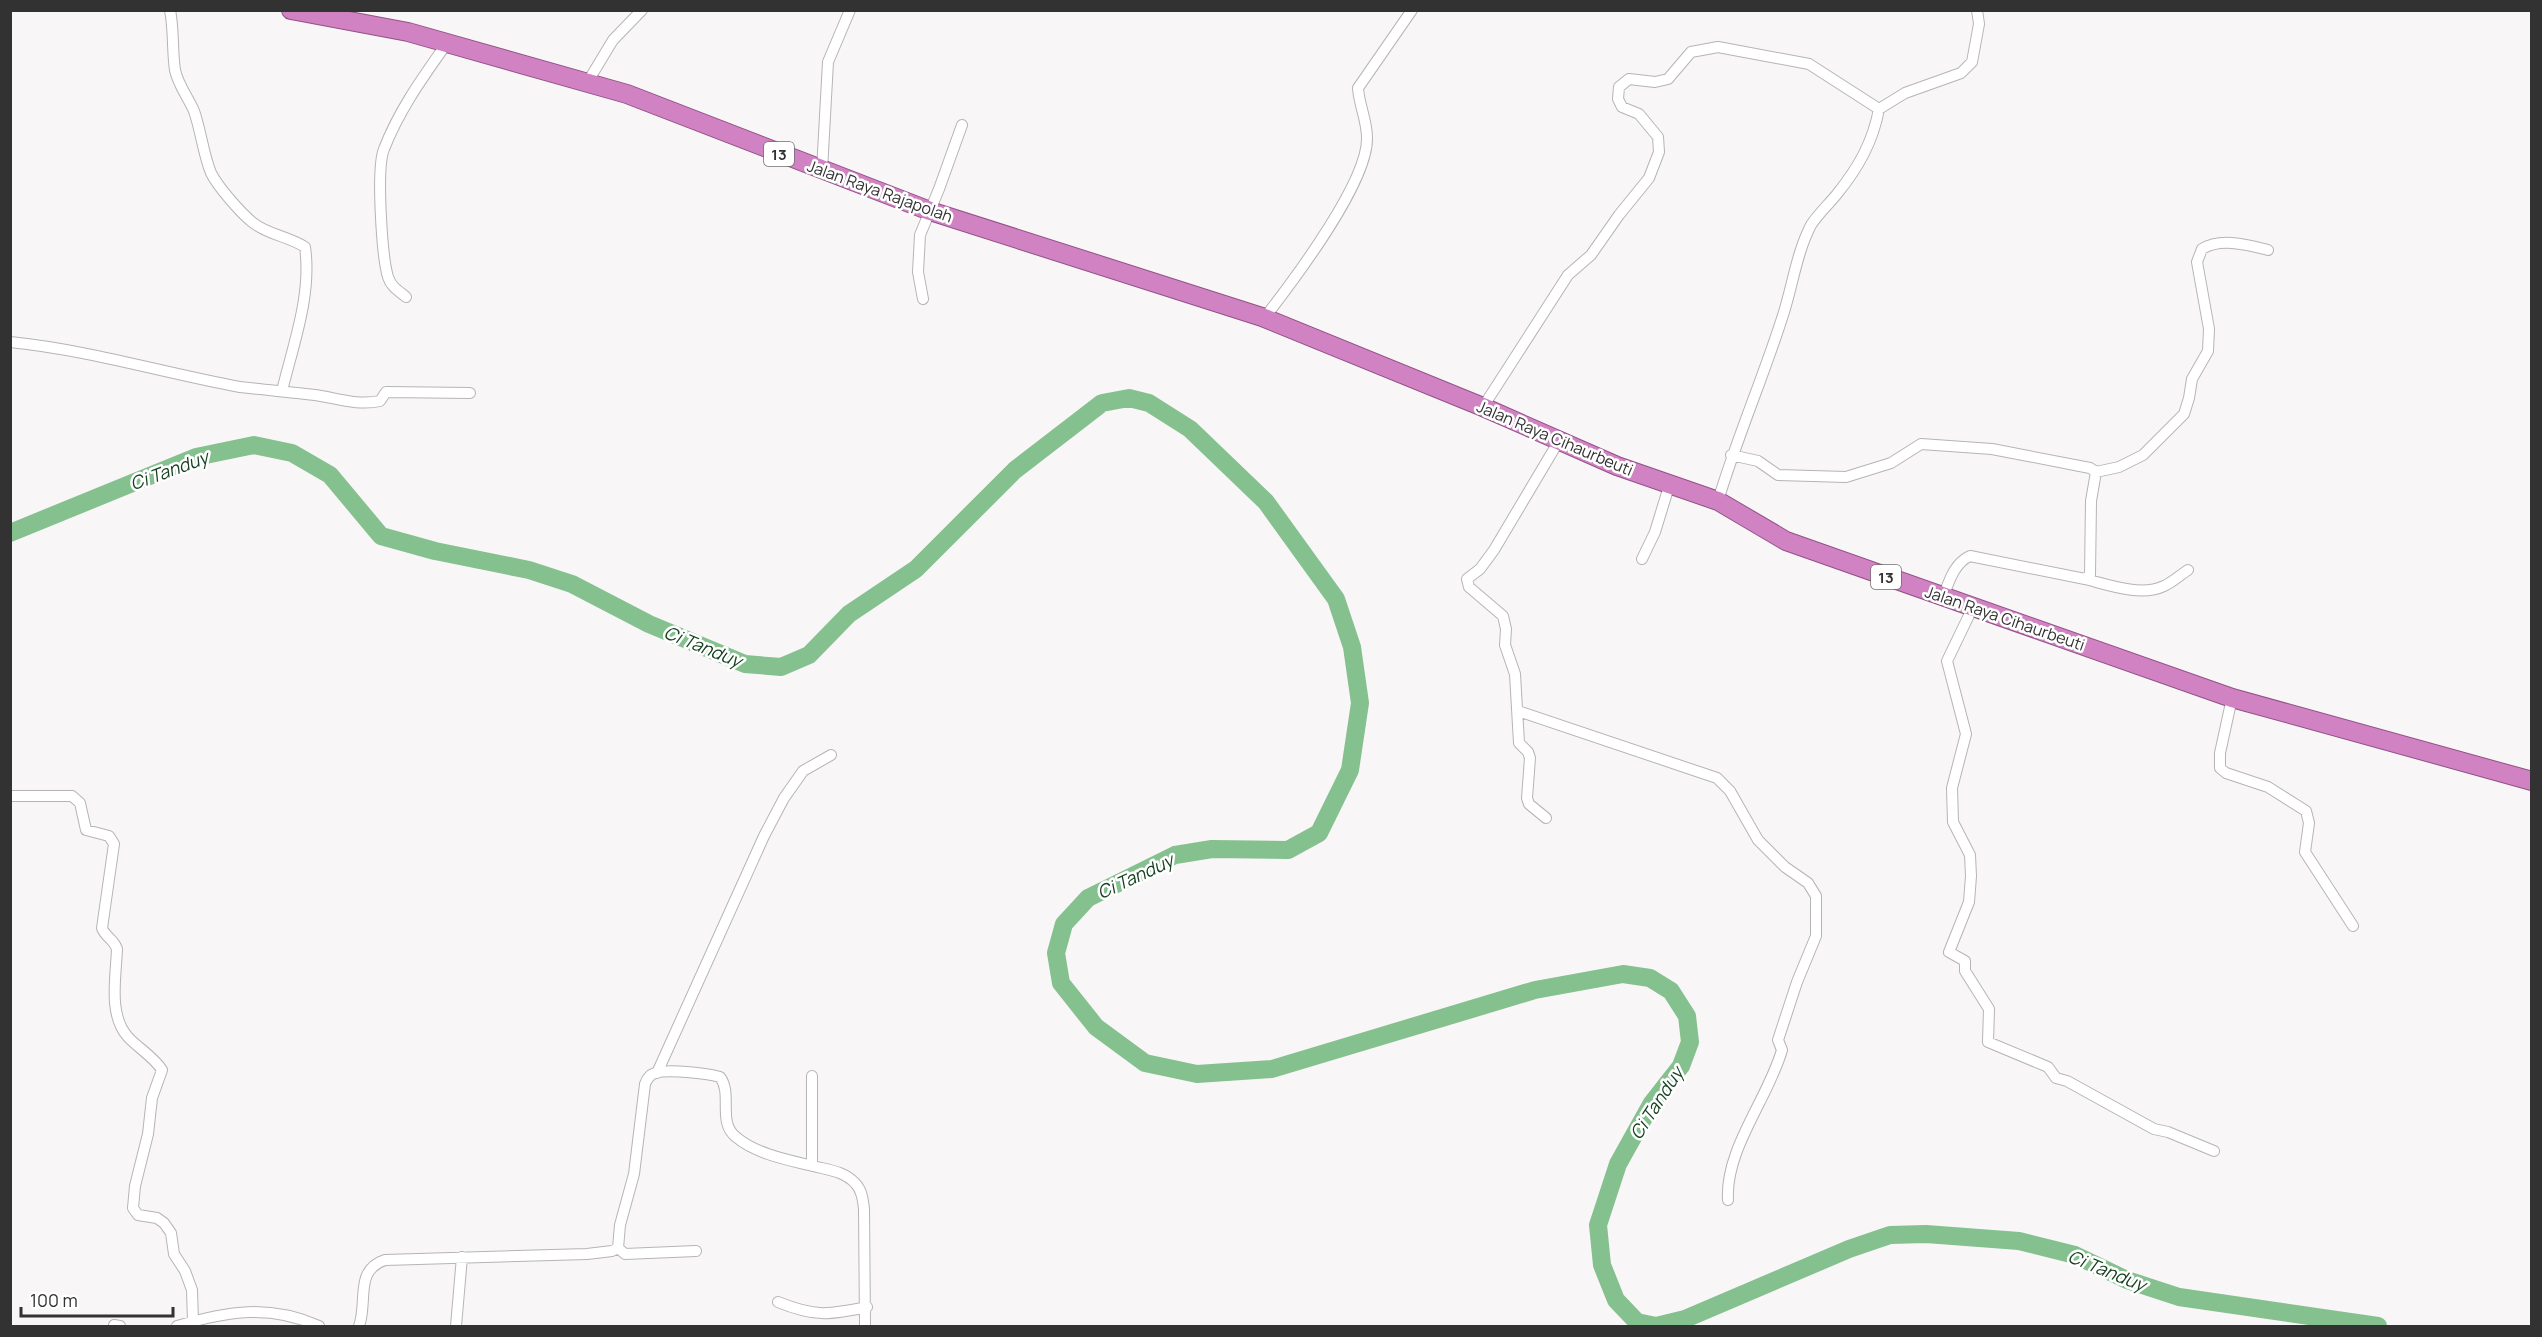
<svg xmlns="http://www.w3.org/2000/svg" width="2542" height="1337" font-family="Manrope,sans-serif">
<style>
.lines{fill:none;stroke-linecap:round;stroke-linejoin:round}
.river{stroke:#85c08f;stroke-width:18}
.minor-casing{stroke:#b7b4b6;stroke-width:12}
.trunk-casing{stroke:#925186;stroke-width:20}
.minor{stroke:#fff;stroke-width:10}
.trunk{stroke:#d082c2;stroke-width:18}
.labels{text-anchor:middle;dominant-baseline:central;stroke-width:5;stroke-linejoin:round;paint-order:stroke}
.shield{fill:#fff;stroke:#707070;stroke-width:1.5}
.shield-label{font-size:15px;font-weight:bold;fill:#333233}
.street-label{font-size:16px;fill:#333233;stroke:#fff}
.water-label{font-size:18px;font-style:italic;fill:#164120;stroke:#fff}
</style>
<rect width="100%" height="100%" fill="#f9f6f8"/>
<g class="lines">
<!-- river -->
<path class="river" d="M10 533 196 457 254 445 292 453 330 475 381 536 435 551 529 570 572 584 649 624 745 664 781 667 809 655 849 614 916 569 1015 470 1102 403 1129 398 1149 403 1190 429 1266 502 1336 599 1352 647 1360 703 1350 770 1319 833 1288 850 1212 849 1175 855 1088 898 1064 924 1056 953 1061 983 1096 1027 1145 1063 1197 1074 1272 1069 1535 990 1623 974 1650 978 1671 991 1687 1016 1690 1042 1681 1066 1652 1103 1618 1164 1598 1225 1602 1265 1616 1300 1637 1322 1656 1326 1685 1319 1849 1249 1890 1235 1926 1234 2019 1241 2075 1255 2127 1280 2179 1297 2378 1326"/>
<!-- minor casing -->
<g class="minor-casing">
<path id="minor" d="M170 10C174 30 172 50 175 70 178 85 188 97 194 111 201 131 203 153 211 173 218 187 240 212 252 222 268 235 288 236 305 247 312 295 293 345 282 391
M587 83 613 40 642 10
M822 170 828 62 850 10
M406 297C399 291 391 287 388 277 382 257 376 168 384 149 399 110 423 77 447 43
M923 299 918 272 920 235 939 189 962 125
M1262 317 1269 312C1296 277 1368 181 1367 138 1367 120 1359 105 1358 88L1412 10
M10 342C89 350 164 373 240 387 265 390 290 392 315 395 336 398 358 406 380 401L386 392 470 393
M1483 407 1568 275 1591 255 1619 215 1649 178 1659 152 1658 137 1639 114 1622 107 1618 99 1619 87 1629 79 1655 82 1668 79 1691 52 1718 47 1809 64 1879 109
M1731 455 1758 461 1778 475 1846 477 1891 463 1921 444 1992 449 2090 468 2096 472 2091 501 2090 575 2085 579 1970 556C1954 563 1949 582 1943 597
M2096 472 2119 467 2143 455 2184 414 2189 398 2192 379 2208 351 2209 329 2197 262 2202 249C2221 237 2248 245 2268 250
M1718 501C1737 437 1764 376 1784 312 1793 283 1797 252 1811 225 1818 214 1829 204 1837 194 1858 168 1873 142 1879 109L1905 93 1961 73 1972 62 1979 24 1977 10
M1642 559 1655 532 1670 483
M2085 579C2109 585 2141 597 2164 586 2173 582 2180 575 2188 570
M1973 607 1947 661 1966 734 1952 788 1953 822 1970 855 1971 876 1969 902 1949 952 1965 961V971L1989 1009 1988 1042 2048 1067 2056 1078 2067 1081 2154 1129 2168 1132 2214 1151
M2232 698 2220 753V768L2226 773 2268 787 2306 811 2309 823 2305 852 2353 926
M1518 711 1717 778 1730 791 1758 840 1785 867 1808 883 1816 896V936L1797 982 1778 1040 1782 1050C1768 1099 1725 1149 1728 1200
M10 796H72L80 803 86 830 109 836 114 844 102 928C105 937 114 939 117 949 116 977 108 1015 128 1037 138 1048 154 1057 162 1070L152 1098 148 1134 135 1186 133 1208 138 1215 157 1218 164 1223 171 1233 174 1254 185 1271 192 1290 193 1322
M1546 818 1529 804 1527 798 1530 758 1528 752 1519 743 1515 674 1505 645 1506 629 1503 616 1469 587 1467 579 1480 569 1494 550 1560 439
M657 1073 764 836 784 798 803 771 831 755
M812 1166V1076
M618 1248 625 1254 696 1251
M778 1302C815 1317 828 1315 867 1307
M114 1325 120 1326
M177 1326C228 1311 269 1304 319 1326
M359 1326C368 1302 354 1270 385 1260L587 1254 612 1251 618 1248 620 1225 634 1174 645 1084C647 1079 649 1075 655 1073 668 1069 706 1073 720 1077 733 1094 717 1122 736 1137 756 1154 788 1160 813 1166 828 1170 844 1171 855 1183 862 1190 863 1200 864 1209L865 1326
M456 1326 462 1257"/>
</g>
<!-- trunk casing -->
<g class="trunk-casing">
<path id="trunk" d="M291 10 408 32 627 94 930 211 1262 317 1483 407 1617 466 1718 501 1786 541 2232 698 2532 781"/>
</g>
<!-- minor -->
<use href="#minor" class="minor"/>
<!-- trunk -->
<use href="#trunk" class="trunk"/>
</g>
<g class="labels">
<!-- shield labels -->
<g class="shield">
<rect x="764" y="142" width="30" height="24" rx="4.5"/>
<rect x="1871" y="565" width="30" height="24" rx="4.5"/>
</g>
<g class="shield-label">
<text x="779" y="154">13</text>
<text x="1886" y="577">13</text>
</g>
<!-- street labels -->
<g class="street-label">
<text transform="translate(880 191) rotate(20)">Jalan Raya Rajapolah</text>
<text transform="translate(1555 438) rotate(23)">Jalan Raya Cihaurbeuti</text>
<text transform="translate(2005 618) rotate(19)">Jalan Raya Cihaurbeuti</text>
</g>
<!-- water labels -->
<g class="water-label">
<text transform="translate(169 470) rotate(-20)">Ci Tanduy</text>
<text transform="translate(703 646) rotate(22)">Ci Tanduy</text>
<text transform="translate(1135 876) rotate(-25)">Ci Tanduy</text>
<text transform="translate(1656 1103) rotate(-57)">Ci Tanduy</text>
<text transform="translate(2107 1270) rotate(22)">Ci Tanduy</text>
</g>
</g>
<!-- border -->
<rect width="2542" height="1337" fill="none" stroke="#333233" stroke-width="24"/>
<!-- scale -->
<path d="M21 1307v9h152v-9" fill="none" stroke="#333233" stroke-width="3"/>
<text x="30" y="1307" font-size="18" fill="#333233" stroke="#ffffff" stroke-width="4.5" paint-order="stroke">100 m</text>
</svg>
